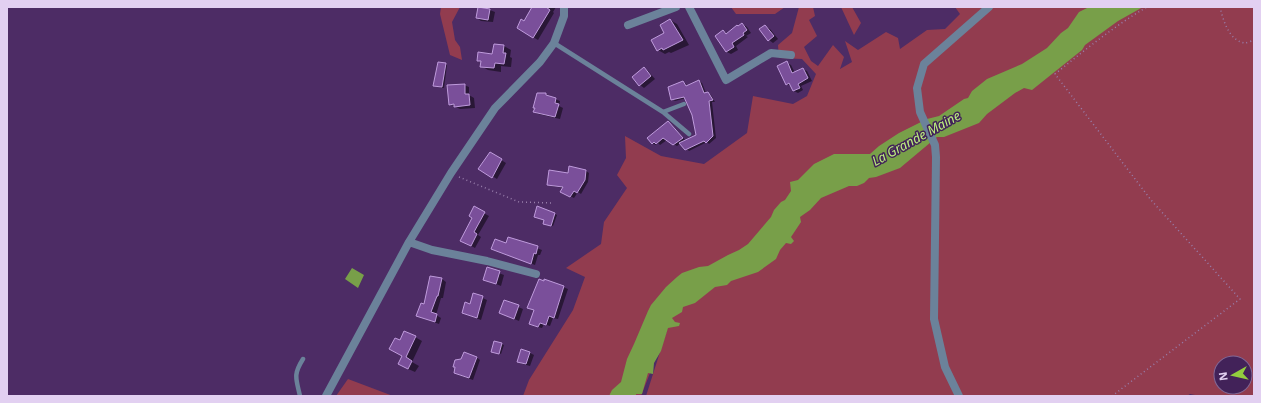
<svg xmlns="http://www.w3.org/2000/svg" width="1261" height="403" font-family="'Noto Sans',sans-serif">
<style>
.green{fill:#923c4f;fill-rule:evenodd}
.water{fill:#789f49}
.shadow{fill:#0007}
.building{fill:#7a4f9a;stroke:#bf9bdc}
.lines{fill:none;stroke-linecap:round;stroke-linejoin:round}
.path{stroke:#987eab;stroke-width:1.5;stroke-dasharray:1 3;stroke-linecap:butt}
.lane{stroke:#6b829a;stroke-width:4.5}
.street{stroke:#6b829a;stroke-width:8}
.labels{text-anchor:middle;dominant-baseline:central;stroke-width:3;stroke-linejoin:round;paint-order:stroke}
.water-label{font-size:13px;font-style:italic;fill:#bcef7e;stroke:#422259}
</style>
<rect width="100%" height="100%" fill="#4d2c65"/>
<!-- green -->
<path class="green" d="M441 7H460L452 22 455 40 460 47 462 60 450 55 440 14Z
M731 7H785L775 14H736Z
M799 7H813L815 16 809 20 817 36 804 47 811 61 818 66 833 45 844 57 840 69 852 62 845 41 858 50 886 32 898 38 900 49 927 30 945 29 960 14 955 7H1254V396H1200L1190 394 1187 396H646L668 327 641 396H523L529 380 573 310 585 277 566 268 601 244 604 222 627 188 617 175 626 158 625 136 661 156 704 164 747 133 753 96 793 104 807 96 816 74 802 59 779 58 778 45 792 33ZM1221 363H1245V387H1221Z
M841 7H852L861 23 854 35Z
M348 379 393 396H336Z"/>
<!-- water -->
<path class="water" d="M1089 7H1143L1118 21 1085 45 1082 50 1032 90 1024 88 1015 93 987 114 979 123 944 137H937L900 168 876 177 869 178 864 183 857 186H849L821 198 810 210 800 217 801 222 791 237 794 241 791 244 786 243 780 250 776 259 758 272 731 281 727 285 715 287 695 303 683 307 682 312 672 318 675 322 680 323 679 326 668 328 661 351 654 363 653 374 648 373 642 394H636V396H609L612 390 621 382 627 359 634 344 648 311 651 305 666 287 677 277 682 273 699 267 708 266 728 255 739 250 748 244 771 217 774 210 781 202 785 200 791 191 790 182 798 180 814 164 834 154H870L879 146 899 133 927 119 939 116 964 99 968 98 972 91 987 79 1022 64 1047 48 1061 33 1068 28 1079 12Z
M352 268 364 275 358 288 345 279Z"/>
<!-- shadow -->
<path class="shadow" d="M534 7H556L553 12 554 13 538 40 518 28 525 22Z
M479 8 490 10 495 12 493 22 481 21 477 18Z
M670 20 677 24 689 45 671 53 669 52 665 54 658 50Z
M742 24 747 27 751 33 746 36 748 37 736 46 738 50 731 54 727 52 716 36 723 31 728 34Z
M765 26 770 29 778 39 773 43 769 40Z
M495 45 504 46 511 50 510 57 512 58 511 67 501 66V72L488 70 481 66 482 62 478 60 493 55Z
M787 63 791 65 795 73 802 69 807 71 812 81 801 86 803 90 798 93 794 91 792 86 786 84Z
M445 64 447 65 444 88 436 86Z
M644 68 648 71 655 79 644 88 640 85Z
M699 81 702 83 706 93 711 95 715 102H712L716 138 709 144 707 142 689 151 681 143 677 146 667 140 660 145 658 143 656 145 652 143 668 123 672 125 686 141 697 136 693 115 686 98 675 101 672 99 683 82 686 84 688 87Z
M464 85 469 87V95L474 98 475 108 460 109 450 104Z
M538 94H546L550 96V97L560 101 559 106 563 108 560 119 538 114 534 112 536 109 534 108Z
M490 153 506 163 497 179 479 168Z
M586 171 589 173 588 182 581 194 578 192 574 198 562 192 564 188 551 186 548 184 569 174Z
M538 207 557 215 553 226 546 225 545 220Z
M474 208 489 216 478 235 481 237 475 248 462 241 474 218Z
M509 238 542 250 540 255H538L535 265 492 249 506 244Z
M488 269 504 275 501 286 484 279Z
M442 279 446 282 443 298H441L436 315 441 318 439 324 418 316Z
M545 280 568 289 558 319 553 318 550 326 544 324 542 328 534 326 535 311 532 309Z
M474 294 487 300 481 320 463 313 470 305Z
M504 301 523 309 519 321 505 315Z
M415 337 422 341 412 362 419 366 415 372 406 368 403 356Z
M495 342 504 345 501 354 494 352Z
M530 353 534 355 530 366 523 364 518 362Z
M476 357 480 360 473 380 459 375Z"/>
<!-- building -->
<path class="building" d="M478 7 490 9 488 20 476 18Z
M532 7H546L550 10 533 38 517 28 521 19 524 21Z
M670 19 683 40 663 50 662 48 657 51 651 40 664 33 660 25Z
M742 23 747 30 743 33 744 35 732 43 734 47 726 52 715 36 723 30 726 34 737 25 738 26Z
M765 25 774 36 768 41 759 29Z
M494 44 504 45 503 53H506L504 64 495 63 494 68 480 67 481 61H477L478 52 492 54Z
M787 61 792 73 803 68 808 78 798 84 800 88 793 91 789 83 786 85 777 66Z
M438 62 446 63 442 87 433 86Z
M644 67 651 76 639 86 632 77Z
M699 80 704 93 708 92 713 100 709 101 713 136 706 143 704 141 685 150 679 143 696 135 692 115 684 97 671 100 668 87 683 81 686 86Z
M465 84V94H469L470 105 454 107V104L449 105 447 85Z
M537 93H546V95L556 98 555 103 559 104 555 117 533 112 535 108H533Z
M668 121 683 138 673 145 663 138 656 144 654 142 652 144 647 138Z
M490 152 502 159 492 178 478 169Z
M569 166 586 170 585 180 577 193 574 191 570 197 560 192 563 187 547 185 549 170 568 173Z
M474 206 485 212 474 232 477 234 471 246 460 241 472 218 469 216Z
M537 206 555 213 551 226 543 224 544 220 534 217Z
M508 237 538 246 536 254 534 253 531 264 491 249 495 239 506 243Z
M487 267 500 271 496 284 483 280Z
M430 276 442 278 438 296H437L431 312 437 314 435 322 416 316 421 303 424 304Z
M539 279 544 281V279L564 286 554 318 549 316 546 325 540 323 538 327 529 324 534 310 527 308Z
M473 293 483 296 477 318 462 313 465 302 470 304Z
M504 300 519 305 514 319 499 313Z
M404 331 416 336 406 357 412 361 408 369 398 364 402 356 389 349 395 338 400 340Z
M494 341 502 343 499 354 491 352Z
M521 349 530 352 526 364 517 362Z
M464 352 477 357 469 378 454 373 455 367H453L455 360 461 359Z"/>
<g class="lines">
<!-- path -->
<path class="path" d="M1220 7C1223 20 1229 41 1245 43 1247 43 1251 41 1254 40
M459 177 519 202 554 203
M1112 396 1240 299 1151 200 1055 74C1085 50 1114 26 1147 7"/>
<!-- lane -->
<path class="lane" d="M554 43 663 112 689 134
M663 112 684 104
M300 396C296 378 293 375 303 359"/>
<!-- street -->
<path class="street" d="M689 7 726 80 771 53 791 55
M628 25 676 7
M409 242 432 250 487 261 536 274
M326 396 409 242 451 173 495 108 540 62 554 43 564 16V7
M959 396 945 367 934 319 936 157 935 145 920 112 917 88 924 64 989 7"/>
</g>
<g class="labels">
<!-- water labels -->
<g class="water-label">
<text transform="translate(916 138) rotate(-29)">La Grande Maine</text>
</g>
</g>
<!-- border -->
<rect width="1261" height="403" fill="none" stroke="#e2d0f1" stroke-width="16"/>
<!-- north arrow -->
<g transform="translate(1233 375) rotate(262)"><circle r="19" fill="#422259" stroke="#826896"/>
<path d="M0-3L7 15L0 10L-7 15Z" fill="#92cd3e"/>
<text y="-6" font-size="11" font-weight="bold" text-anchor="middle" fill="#e2d0f1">N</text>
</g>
</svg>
